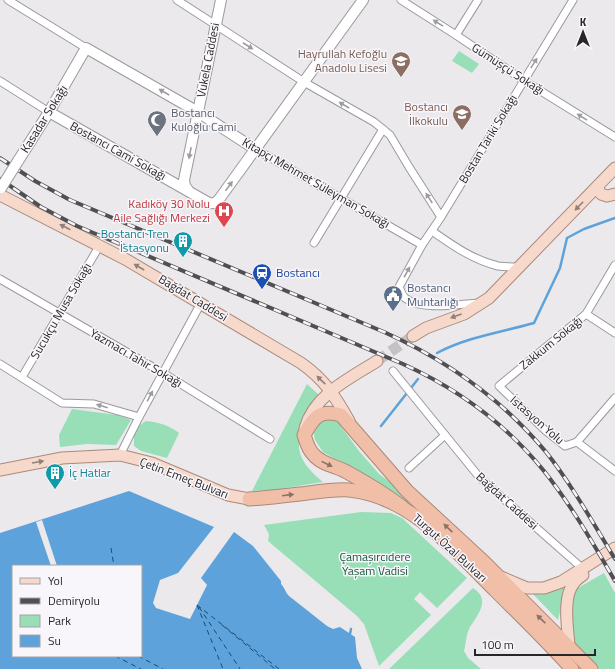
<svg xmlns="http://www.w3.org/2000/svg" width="615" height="669" viewBox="0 0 615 669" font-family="'Titillium Web',sans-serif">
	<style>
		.green { fill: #98deb7 }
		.water { fill: #5da2da; fill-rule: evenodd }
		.pier { fill: #ebe9ec }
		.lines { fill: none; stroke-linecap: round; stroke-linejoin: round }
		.stream { stroke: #5da2da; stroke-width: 2.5 }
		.ferry { stroke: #194c72; stroke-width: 1; stroke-dasharray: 5 4; stroke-linecap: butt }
		.primary-tunnel { stroke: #c4c2c5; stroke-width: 11; stroke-dasharray: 11 5.5; stroke-linecap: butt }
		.street-casing { stroke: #9b999d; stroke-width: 9 }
		.secondary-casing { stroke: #9b999d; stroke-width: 12 }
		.primary-casing { stroke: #aa897b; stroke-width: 13 }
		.highway-casing { stroke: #aa897b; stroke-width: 15 }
		.street { stroke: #fff; stroke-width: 7 }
		.secondary { stroke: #fff; stroke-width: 10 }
		.primary { stroke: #f7d9cb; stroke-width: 11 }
		.highway { stroke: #f1bfa8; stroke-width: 13 }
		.rail-casing { stroke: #504f51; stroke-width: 4 }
		.rail { stroke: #f8f6fa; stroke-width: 2.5; stroke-dasharray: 8; stroke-linecap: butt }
		.secondary-bridge-casing { stroke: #9b999d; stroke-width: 12; stroke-linecap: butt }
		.secondary-bridge { stroke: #fff; stroke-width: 10 }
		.oneway { fill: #9e9d9e }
		.oneway2 { fill: #8f807a }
		.oneway3 { fill: #8c7268 }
		.labels { text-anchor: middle; stroke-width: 3; stroke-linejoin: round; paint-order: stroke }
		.education-label { font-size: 12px; fill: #785e54; stroke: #f8f6fa; text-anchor: end }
		.street-label { font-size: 12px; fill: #272628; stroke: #f8f6fa }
		.worship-label { font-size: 12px; fill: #5b616d; stroke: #f8f6fa; text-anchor: start }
		.health-label { font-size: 12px; fill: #be3a42; stroke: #f8f6fa; text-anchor: end }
		.culture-label { font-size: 12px; fill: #0d838f; stroke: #f8f6fa; text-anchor: end }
		.transit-label { font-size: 12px; fill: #164399; stroke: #f8f6fa; text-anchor: start }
		.service-label { font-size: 12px; fill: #4e5e75; stroke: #f8f6fa; text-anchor: start }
		.park-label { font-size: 12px; fill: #145739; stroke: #f8f6fa }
	</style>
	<rect width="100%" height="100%" fill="#ebe9ec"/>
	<g class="green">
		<path d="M459 51 479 64 472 73 452 61Z"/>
		<path d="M307 384 319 395C301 432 283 450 323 482L273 490 252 491Z"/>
		<path d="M72 409 117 415 131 420 116 445 87 444 60 447 59 435Z"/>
		<path d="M334 417 359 451 379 474 390 482 415 506 323 452 315 440 314 435V430L318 420Z"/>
		<path d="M146 421C158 422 169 425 179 433L167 458 141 451 134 446V435L137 427Z"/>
		<path d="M361 512 391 513 402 518 467 578 437 608 420 592 414 599 431 615 379 666 364 624 357 616 268 541 269 534 264 525Z"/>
		<path d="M604 573 615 593V669H597L573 643 570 601 576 589Z"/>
		<path d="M566 586 558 620 530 591 556 588Z"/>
		<path d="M473 588C492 600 477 615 469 629 466 635 466 644 464 651L468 658 481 669H389Z"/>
	</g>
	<path class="water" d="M129 491 214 527 178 573 160 580 153 603 156 608 190 619 207 585 201 578 234 532 253 546 281 581V584C285 588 285 592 289 596L327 626 333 629 340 627 355 637 357 658 362 669H0V533ZM13 566H141V656H13Z"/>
	<path class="pier" d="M42 520 57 566H51L36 522Z"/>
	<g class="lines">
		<g class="stream">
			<path d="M437 353C467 337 502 332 534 323L560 268 567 238 584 229 615 218"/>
			<path d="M381 426 418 379"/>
			<path d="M350 634 351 629"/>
		</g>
		<g class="ferry">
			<path d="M111 548 114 566"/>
			<path d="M197 605 279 669"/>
			<path d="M197 605 223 669"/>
			<path d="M199 607 240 669"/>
			<path d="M222 625 275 669"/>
			<path d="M115 656 141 669"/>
			<path d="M138 656 163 669"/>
		</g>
		<path class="primary-tunnel" d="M377 361 413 336"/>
		<defs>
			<g id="street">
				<path d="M8 0 86 48"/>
				<path d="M177 0 304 82 374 122 390 135 409 167 441 217 422 245 399 287C401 291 402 295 405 298 421 311 460 304 479 303"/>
				<path d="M401 0 456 35 523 80 615 137"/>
				<path d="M456 35 478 0"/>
				<path d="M0 81 49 112"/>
				<path d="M255 149 422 245"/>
				<path d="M441 217 573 0"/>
				<path d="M432 231C452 245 473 260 498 266 505 267 512 267 519 267"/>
				<path d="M314 243 383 129"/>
				<path d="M0 279 163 373 270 439"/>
				<path d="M586 314 615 333"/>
				<path d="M0 364 62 403 94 404 139 417"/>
				<path d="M393 371 480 478 582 568"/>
				<path d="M22 377 100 245"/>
				<path d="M577 442 565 446 546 431 499 386 586 314 615 265"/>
				<path d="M577 442 615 398"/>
				<path d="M577 442 615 471"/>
				<path d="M120 455 139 417 201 303"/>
				<path d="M409 468 445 435"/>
			</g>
			<g id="secondary">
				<path d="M49 112 209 203C215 204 217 202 220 198L363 0"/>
				<path d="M18 161 49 112 86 48 198 112 255 149"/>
				<path d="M188 190 185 186 184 180 221 0"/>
			</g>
			<g id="primary">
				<path d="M598 186 599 191 601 194 607 196 615 194"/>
				<path d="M0 195 125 259 301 363C325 380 335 396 349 421"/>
				<path d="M413 336 426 328 464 314 489 298 615 168"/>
				<path d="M305 428C315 394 349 379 377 361"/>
				<path d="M0 470 62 458 120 455 152 463 228 495 249 499"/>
				<path d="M501 577 527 588H544L561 582 615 548"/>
				<path d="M569 646C568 629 562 597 574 583 576 580 580 577 583 575"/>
			</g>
			<g id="highway">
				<path d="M249 499C266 498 283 496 300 494 316 492 333 489 349 490 411 496 454 550 496 591 522 617 548 642 572 669"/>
				<path d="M402 507C384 493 365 482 345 471 335 466 321 464 313 454 308 449 306 441 304 435 314 417 319 409 341 415L407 491 485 563 591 669"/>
			</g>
		</defs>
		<use href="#street" class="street-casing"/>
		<use href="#secondary" class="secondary-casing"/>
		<use href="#primary" class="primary-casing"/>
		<use href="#highway" class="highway-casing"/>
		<use href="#street" class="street"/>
		<use href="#secondary" class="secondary"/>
		<use href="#primary" class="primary"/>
		<use href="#highway" class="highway"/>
		<defs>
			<g id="rail">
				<path d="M0 158 35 181 70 200 384 332C446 360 502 399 546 452 572 485 593 523 615 559"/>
				<path d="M0 179 41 207 77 226 403 364C458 389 506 424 544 471 571 505 593 543 615 581"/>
			</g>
		</defs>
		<use href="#rail" class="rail-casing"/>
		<use href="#rail" class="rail"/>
		<defs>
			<path id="secondary-bridge" d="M1 188 18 161"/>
		</defs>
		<use href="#secondary-bridge" class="secondary-bridge-casing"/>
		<use href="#secondary-bridge" class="secondary-bridge"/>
	</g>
	<defs><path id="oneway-solid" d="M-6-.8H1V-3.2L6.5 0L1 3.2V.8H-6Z"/></defs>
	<g class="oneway">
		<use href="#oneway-solid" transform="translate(438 23) rotate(-148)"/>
		<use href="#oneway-solid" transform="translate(248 46) rotate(33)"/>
		<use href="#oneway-solid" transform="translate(534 63) rotate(-58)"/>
		<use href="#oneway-solid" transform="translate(164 92) rotate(-150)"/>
		<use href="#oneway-solid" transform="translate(344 105) rotate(-150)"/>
		<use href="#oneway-solid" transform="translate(582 117) rotate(-148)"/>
		<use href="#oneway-solid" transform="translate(190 153) rotate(101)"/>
		<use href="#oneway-solid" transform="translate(229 186) rotate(-54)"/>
		<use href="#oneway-solid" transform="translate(429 198) rotate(-123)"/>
		<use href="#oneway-solid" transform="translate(407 272) rotate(-61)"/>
		<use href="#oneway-solid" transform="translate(150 396) rotate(-62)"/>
		<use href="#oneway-solid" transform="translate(102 406) rotate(-164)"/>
	</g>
	<g class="oneway2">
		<use href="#oneway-solid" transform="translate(579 206) rotate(134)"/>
		<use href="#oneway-solid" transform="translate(65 227) rotate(-153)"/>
		<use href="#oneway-solid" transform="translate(139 267) rotate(-150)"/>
		<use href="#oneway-solid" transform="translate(456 316) rotate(160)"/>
		<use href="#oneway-solid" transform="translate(321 380) rotate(-136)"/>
		<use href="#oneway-solid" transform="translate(38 462) rotate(-10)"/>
	</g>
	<g class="oneway3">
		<use href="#oneway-solid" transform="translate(327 464) rotate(26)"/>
		<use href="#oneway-solid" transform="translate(288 495) rotate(-7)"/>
		<use href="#oneway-solid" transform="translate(448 528) rotate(-137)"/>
		<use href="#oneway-solid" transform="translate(541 619) rotate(-136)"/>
	</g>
	<defs>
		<symbol id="school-pin" viewBox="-11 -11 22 30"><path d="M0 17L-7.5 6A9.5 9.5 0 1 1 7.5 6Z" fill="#8d6e63" stroke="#f8f6fa"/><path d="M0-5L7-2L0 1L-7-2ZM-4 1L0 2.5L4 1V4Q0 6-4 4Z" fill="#fff"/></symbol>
		<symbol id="mosque-pin" viewBox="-11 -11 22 30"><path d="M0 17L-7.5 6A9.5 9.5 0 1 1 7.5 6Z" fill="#6b7280" stroke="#f8f6fa"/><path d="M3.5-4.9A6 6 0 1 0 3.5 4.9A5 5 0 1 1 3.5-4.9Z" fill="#fff"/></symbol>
		<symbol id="hospital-pin" viewBox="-11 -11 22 30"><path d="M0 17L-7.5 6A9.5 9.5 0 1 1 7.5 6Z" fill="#e0444e" stroke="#f8f6fa"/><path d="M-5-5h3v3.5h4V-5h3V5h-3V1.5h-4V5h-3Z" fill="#fff"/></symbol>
		<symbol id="building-pin" viewBox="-11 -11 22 30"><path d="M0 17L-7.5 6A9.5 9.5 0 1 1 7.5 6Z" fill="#0f9aa8" stroke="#f8f6fa"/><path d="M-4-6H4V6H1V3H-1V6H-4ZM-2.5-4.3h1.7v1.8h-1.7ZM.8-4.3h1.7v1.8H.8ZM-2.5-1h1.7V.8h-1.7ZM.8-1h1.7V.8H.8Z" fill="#fff"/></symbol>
		<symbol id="station-pin" viewBox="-11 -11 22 30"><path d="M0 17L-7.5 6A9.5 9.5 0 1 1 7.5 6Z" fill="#1a4fb4" stroke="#f8f6fa"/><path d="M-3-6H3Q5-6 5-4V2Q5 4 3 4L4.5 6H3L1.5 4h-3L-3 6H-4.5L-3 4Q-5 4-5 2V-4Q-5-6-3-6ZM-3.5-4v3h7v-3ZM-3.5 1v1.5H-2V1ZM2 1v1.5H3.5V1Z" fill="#fff"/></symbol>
		<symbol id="civic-pin" viewBox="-11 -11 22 30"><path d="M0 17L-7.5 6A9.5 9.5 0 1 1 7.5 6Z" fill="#5c6f8a" stroke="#f8f6fa"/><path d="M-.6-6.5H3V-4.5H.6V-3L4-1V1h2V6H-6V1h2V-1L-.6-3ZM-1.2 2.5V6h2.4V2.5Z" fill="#fff"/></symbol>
	</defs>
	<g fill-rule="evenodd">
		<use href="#school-pin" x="390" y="50" width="22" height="30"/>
		<use href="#school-pin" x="451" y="103" width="22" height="30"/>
		<use href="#mosque-pin" x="146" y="109" width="22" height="30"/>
		<use href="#hospital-pin" x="213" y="200" width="22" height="30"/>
		<use href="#building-pin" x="172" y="230" width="22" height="30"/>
		<use href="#station-pin" x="251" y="262" width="22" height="30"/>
		<use href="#civic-pin" x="382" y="284" width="22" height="30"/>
		<use href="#building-pin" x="44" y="462" width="22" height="30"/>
	</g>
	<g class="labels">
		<g class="education-label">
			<text x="387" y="58">Hayrullah Kefoğlu<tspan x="387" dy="14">Anadolu Lisesi</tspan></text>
			<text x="448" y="111">Bostancı<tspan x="448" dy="14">İlkokulu</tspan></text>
		</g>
		<g class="street-label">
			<text transform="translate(208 60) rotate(-79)" y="4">Vukela Caddesi</text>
			<text transform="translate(508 69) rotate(33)" y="4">Gümüşçü Sokağı</text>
			<text transform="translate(44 119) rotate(-58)" y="4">Kasadar Sokağı</text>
			<text transform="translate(488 139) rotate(-59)" y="4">Bostan Tariki Sokağı</text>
			<text transform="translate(118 151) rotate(29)" y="4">Bostancı Cami Sokağı</text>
			<text transform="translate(316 183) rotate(30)" y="4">Kitapçı Mehmet Süleyman Sokağı</text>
			<text transform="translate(193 298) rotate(31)" y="4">Bağdat Caddesi</text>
			<text transform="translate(61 311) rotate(-60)" y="4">Sucukçu Musa Sokağı</text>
			<text transform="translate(551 343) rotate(-39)" y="4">Zakkum Sokağı</text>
			<text transform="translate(136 358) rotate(30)" y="4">Yazmacı Tahir Sokağı</text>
			<text transform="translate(537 420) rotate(41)" y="4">İstasyon Yolu</text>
			<text transform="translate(184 478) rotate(21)" y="4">Çetin Emeç Bulvarı</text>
			<text transform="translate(507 501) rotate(42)" y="4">Bağdat Caddesi</text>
			<text transform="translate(450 548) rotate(42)" y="4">Turgut Özal Bulvarı</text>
		</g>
		<g class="worship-label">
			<text x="171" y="117">Bostancı<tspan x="171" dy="14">Kuloğlu Cami</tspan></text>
		</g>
		<g class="health-label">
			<text x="210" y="208">Kadıköy 30 Nolu<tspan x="210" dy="14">Aile Sağlığı Merkezi</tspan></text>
		</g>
		<g class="culture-label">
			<text x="169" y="238">Bostancı Tren<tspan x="169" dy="14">İstasyonu</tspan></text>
			<text x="69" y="477" text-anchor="start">İç Hatlar</text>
		</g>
		<g class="transit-label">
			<text x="276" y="277">Bostancı</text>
		</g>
		<g class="service-label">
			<text x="407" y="292">Bostancı<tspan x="407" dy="14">Muhtarlığı</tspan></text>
		</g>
		<g class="park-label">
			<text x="375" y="561">Çamaşırcıdere<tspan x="375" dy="14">Yaşam Vadisi</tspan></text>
		</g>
	</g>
	<rect x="12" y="565" width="130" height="92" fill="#f8f6fa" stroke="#a4a3a6"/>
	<rect x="20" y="578" width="20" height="6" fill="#f7d9cb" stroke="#a4a3a6"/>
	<text x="48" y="585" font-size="12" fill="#272628">Yol</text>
	<rect x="20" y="598" width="20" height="6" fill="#504f51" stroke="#a4a3a6"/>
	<text x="48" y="605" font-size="12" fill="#272628">Demiryolu</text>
	<rect x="20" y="615" width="20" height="12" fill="#98deb7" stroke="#a4a3a6"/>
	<text x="48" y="625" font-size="12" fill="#272628">Park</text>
	<rect x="20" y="635" width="20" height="12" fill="#5da2da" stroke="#a4a3a6"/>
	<text x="48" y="645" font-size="12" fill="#272628">Su</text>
	<g transform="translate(583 32)" stroke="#f8f6fa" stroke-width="3" paint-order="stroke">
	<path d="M0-3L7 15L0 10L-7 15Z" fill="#272628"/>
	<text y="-6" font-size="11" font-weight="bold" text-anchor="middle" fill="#272628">K</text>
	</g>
	<path d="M475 649v6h120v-6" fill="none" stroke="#272628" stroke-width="2"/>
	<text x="481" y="649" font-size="12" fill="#272628" stroke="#f8f6fa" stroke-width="3" paint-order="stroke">100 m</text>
</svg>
